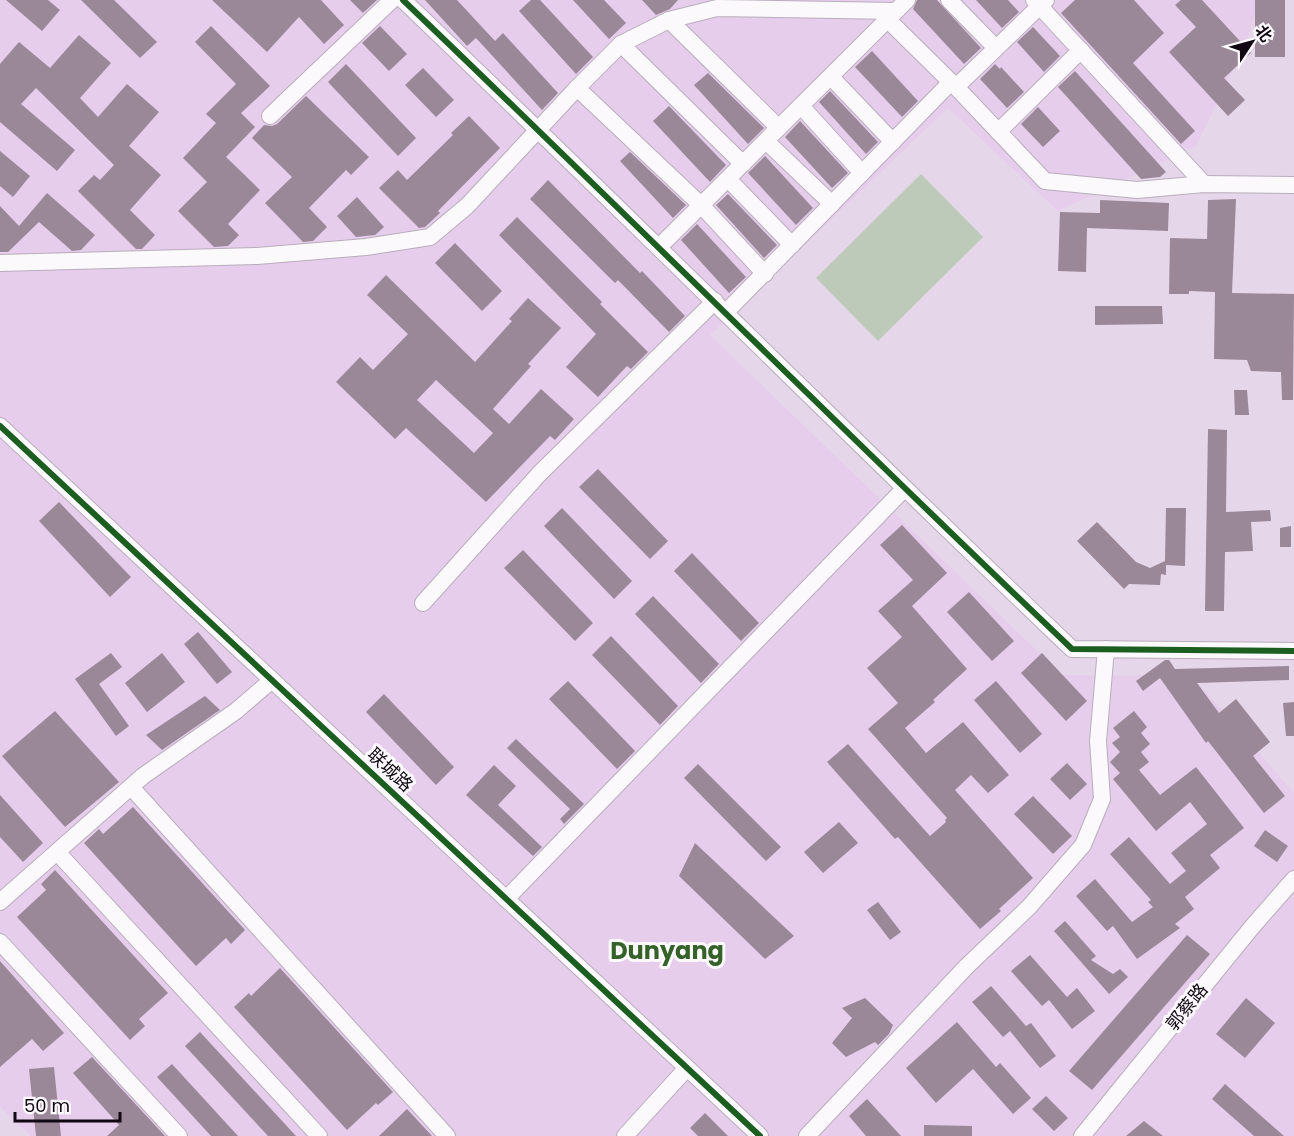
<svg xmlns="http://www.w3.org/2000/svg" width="1294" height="1136" viewBox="0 0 1294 1136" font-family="Poppins,'Noto Sans SC',sans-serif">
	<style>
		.built { fill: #e6cdec }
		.green { fill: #bdcaba }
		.building { fill: #9a8899; fill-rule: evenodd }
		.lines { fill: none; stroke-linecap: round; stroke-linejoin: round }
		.street-casing { stroke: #b9adbc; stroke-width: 18 }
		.street { stroke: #fbf9fc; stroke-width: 16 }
		.cycleway-casing { stroke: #fcf9fd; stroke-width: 10 }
		.cycleway { stroke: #1b5e20; stroke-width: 6 }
		.labels { text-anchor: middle; stroke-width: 6; stroke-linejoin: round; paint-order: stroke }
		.street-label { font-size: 18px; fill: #110813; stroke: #fcf9fd }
		.district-label { font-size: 24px; font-weight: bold; fill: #356229; stroke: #fcf9fd }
	</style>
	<rect width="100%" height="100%" fill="#e5d6e9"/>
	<path class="built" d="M0 0H1259L1246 43 1196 146 1058 211 948 108 710 335 1062 675 1192 676 1294 793V1136H31L0 1107Z"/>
	<path class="green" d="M921 174 983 237 878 341 816 278Z"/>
	<g class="building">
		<path d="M6 0H48L60 10 42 31Z"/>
		<path d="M81 0H114L157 42 140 58Z"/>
		<path d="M212 0H321L344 25 324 44 299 17 267 52Z"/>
		<path d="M350 0H377L363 13Z"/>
		<path d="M425 0H457L495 41 503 33 558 93 542 110 476 38 467 46Z"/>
		<path d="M531 0H540L593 57 576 74 519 11Z"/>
		<path d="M573 0H604L626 23 609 39Z"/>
		<path d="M642 0H678L670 9 656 15Z"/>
		<path d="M917 0H937L981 48 964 64 913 9Z"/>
		<path d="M976 0H1008L1019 12 1002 28Z"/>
		<path d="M1075 0H1134L1164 33 1133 63 1195 131 1181 144 1061 13Z"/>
		<path d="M1181 0H1202L1251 53 1224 78 1245 100 1228 116 1169 52 1196 27 1175 5Z"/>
		<rect x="1255" y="0" width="30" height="57"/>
		<path d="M211 26 270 86 241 113 255 127 226 157 260 190 228 224 239 235 228 246 214 247 178 211 207 182 183 158 216 123 206 114 236 84 195 42Z"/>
		<path d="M380 26 407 54 389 71 362 43Z"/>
		<path d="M1033 27 1060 56 1044 72 1017 42Z"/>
		<path d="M79 35 111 63 80 98 98 117 127 84 159 112 129 146 161 175 130 210 155 235 142 249H136L78 191 94 175 100 180 114 165 36 88 21 104 75 150 57 171 0 122V64L19 42 50 68Z"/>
		<path d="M872 51 918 101 902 117 855 67Z"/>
		<path d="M346 64 416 138 398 156 328 82Z"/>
		<path d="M995 64 1000 69 1001 67 1024 92 1007 108 980 79Z"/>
		<path d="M423 68 454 100 436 117 405 85Z"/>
		<path d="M1075 71 1166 172 1160 177 1141 179 1058 87Z"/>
		<path d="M708 73 764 128 748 144 694 85Z"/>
		<path d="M830 91 878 142 866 154 819 102Z"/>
		<path d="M306 96 369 157 351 175 346 170 309 208 327 227 313 241 303 242 265 203 292 177 252 138 264 125 272 126 277 124Z"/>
		<path d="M669 106 726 165 710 182 653 121Z"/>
		<path d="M1038 107 1060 131 1043 147 1021 124Z"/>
		<path d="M469 116 500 148 438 211 440 213 425 227 419 228 379 188 398 170 407 180 453 135 451 133Z"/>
		<path d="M800 121 848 173 832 188 785 137Z"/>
		<path d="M0 151 30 176 13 197 0 186Z"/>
		<path d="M630 152 686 205 673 218 620 161Z"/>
		<path d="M765 156 813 208 796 225 748 173Z"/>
		<path d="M548 180 640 273 642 271 685 316 669 332 618 280 615 283 530 199Z"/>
		<path d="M47 193 95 235 81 250 72 251 39 222 8 252H0V206L19 226Z"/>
		<path d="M728 194 777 245 764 258 716 205Z"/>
		<path d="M357 197 384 227 375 235 356 237 337 216Z"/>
		<path d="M1236 199 1232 293 1294 294 1293 400H1282L1281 372 1251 371 1247 360 1214 359 1215 292 1189 291V294H1169L1170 238 1207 239 1208 200Z"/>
		<path d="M1100 200 1169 203 1168 231 1087 228 1086 272 1058 271 1060 212 1100 213Z"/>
		<path d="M517 217 602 302 600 304 648 352 631 369 627 366 598 397 566 367 596 334 499 235Z"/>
		<path d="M697 224 746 277 729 293 681 240Z"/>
		<path d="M455 243 502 291 482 311 435 263Z"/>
		<path d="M386 275 475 362 512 321 509 319 528 298 561 328 528 364 531 366 493 409 509 424 541 389 574 419 555 440 550 436 486 502 406 428 395 439 336 382 360 357 373 370 408 334 367 295ZM436 380 493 433 474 453 417 400Z"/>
		<path d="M1095 306H1162L1163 324 1095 325Z"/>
		<path d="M1234 390H1247L1249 415H1235Z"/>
		<path d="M1208 429 1227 430 1226 512 1270 510 1271 521 1251 522 1253 551 1225 552 1224 611H1205Z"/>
		<path d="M598 469 668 541 650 559 579 487Z"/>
		<path d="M59 502 131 577 110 597 39 521Z"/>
		<path d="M562 508 632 581 614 599 544 526Z"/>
		<path d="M1166 508H1186L1185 566 1166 565V575L1161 574 1160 585 1129 584 1124 589 1077 541 1097 522 1136 562 1150 568 1165 561Z"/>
		<path d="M902 525 947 573 912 606 967 669 933 700 935 702 905 728 926 753 963 722 1009 775 988 793 971 775 955 790 1033 878 999 909 1001 911 980 929 898 837 895 839 827 762 848 744 930 836 946 822 945 820 947 818 868 729 898 703 867 668 902 637 878 611 913 580 880 545Z"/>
		<path d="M1291 526V547H1280V528Z"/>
		<path d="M523 550 593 623 575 641 504 568Z"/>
		<path d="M692 553 759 623 741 641 674 571Z"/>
		<path d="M969 592 1014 641 992 661 947 612Z"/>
		<path d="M653 596 719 664 701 683 635 614Z"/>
		<path d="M198 632 232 672 217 684 184 644Z"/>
		<path d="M611 636 678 706 660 725 592 655Z"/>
		<path d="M111 653 122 667 99 684 129 726 116 736 75 679Z"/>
		<path d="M162 653 185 682 147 712 125 683Z"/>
		<path d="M1042 653 1087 701 1066 721 1021 673Z"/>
		<path d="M1165 660H1169L1175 669 1289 666V680L1197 683 1219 713 1236 699 1270 742 1253 756 1285 796 1264 813 1208 741 1206 743 1160 678 1143 691 1136 681Z"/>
		<path d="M568 681 635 751 617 769 549 699Z"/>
		<path d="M996 681 1042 734 1020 753 974 700Z"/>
		<path d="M384 694 454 767 436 785 366 712Z"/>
		<path d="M205 696 220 710 162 750 146 735Z"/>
		<path d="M1294 702V736H1286L1283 703Z"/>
		<path d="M55 711 119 782 65 827 2 756Z"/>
		<path d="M1134 711 1147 727 1141 733 1150 744 1141 752 1149 762 1139 770 1160 795 1196 767 1244 828 1210 855 1220 868 1185 897 1194 909 1175 924 1180 928 1137 959 1113 926 1107 931 1076 896 1095 879 1132 922 1153 907 1148 902 1151 900 1110 854 1129 837 1170 884 1186 871 1171 853 1207 824 1190 802 1156 831 1113 779 1120 773 1110 762 1120 752 1112 743 1120 737 1113 728Z"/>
		<path d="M516 739 584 804 564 824 560 819 570 809 507 748Z"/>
		<path d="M1067 763 1087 784 1070 800 1050 779Z"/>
		<path d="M698 764 781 847 766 861 684 778Z"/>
		<path d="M494 765 516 786 498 805 542 847 533 856 466 795Z"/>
		<path d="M0 795 43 843 23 862 0 837Z"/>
		<path d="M1033 796 1072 836 1053 854 1014 814Z"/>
		<path d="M133 807 245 930 231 944 226 938 196 966 84 843 99 829 103 834Z"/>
		<path d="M839 822 858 843 823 873 804 852Z"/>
		<path d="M1265 830 1288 846 1277 862 1254 846Z"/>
		<path d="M695 843 794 936 765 959 679 876Z"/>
		<path d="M55 870 168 993 139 1019 145 1026 130 1040 17 917 46 890 41 884Z"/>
		<path d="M878 902 901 932 890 940 867 910Z"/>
		<path d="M1065 921 1096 956 1091 960 1113 974 1120 969 1128 977 1109 994 1054 931Z"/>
		<path d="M1187 935 1210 954 1092 1090 1069 1071Z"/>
		<path d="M1030 955 1067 997 1077 988 1095 1011 1072 1029 1049 1000 1042 1006 1011 971Z"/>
		<path d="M0 961 64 1033 43 1051 32 1039 0 1067Z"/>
		<path d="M280 968 393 1092 378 1105 376 1103 347 1130 234 1007 249 993 251 996Z"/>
		<path d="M991 986 1026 1026 1031 1023 1056 1056 1040 1068 1010 1031 1003 1037 972 1002Z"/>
		<path d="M865 998 893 1025 889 1034 878 1045 875 1042 846 1057 832 1043 852 1018 842 1008Z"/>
		<path d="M1246 998 1275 1023 1245 1058 1216 1034Z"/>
		<path d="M957 1022 996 1067 1000 1063 1031 1098 1013 1114 973 1069 936 1103 906 1068Z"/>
		<path d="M200 1032 296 1136H268L185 1046Z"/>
		<path d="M92 1057 165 1136H107L119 1125 73 1073Z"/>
		<path d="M172 1064 238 1136H211L157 1077Z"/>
		<path d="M54 1067 61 1136H36L29 1069Z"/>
		<path d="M1225 1084 1284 1136H1254L1212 1099Z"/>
		<path d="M1046 1096 1068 1118 1054 1131 1032 1109Z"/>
		<path d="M867 1099 901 1136H866L849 1116Z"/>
		<path d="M407 1109 432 1136H379Z"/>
		<path d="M705 1113 728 1136H698L690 1128Z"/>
		<path d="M1144 1121 1163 1136H1126Z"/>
		<path d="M924 1125 972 1126V1136H924Z"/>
	</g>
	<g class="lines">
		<defs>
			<g id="street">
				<path d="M403 0C628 215 847 435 1072 649L1294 651"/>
				<path d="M949 0 996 48"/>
				<path d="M1034 0 1204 184"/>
				<path d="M669 20 779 128"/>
				<path d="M888 20 956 87 1045 181 1137 190 1204 184 1294 185"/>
				<path d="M621 44 743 164"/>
				<path d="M831 77 893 142"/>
				<path d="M956 87 1046 0"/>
				<path d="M577 88 701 205 765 274"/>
				<path d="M801 106 862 173"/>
				<path d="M270 116 392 0"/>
				<path d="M998 132 1081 50"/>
				<path d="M766 141 832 204"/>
				<path d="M728 179 792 245"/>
				<path d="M659 247 907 0"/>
				<path d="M0 263 257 256 366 247 430 237 467 206 577 88 621 44 669 20 717 8 896 11"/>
				<path d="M726 312 951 82"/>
				<path d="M0 426 760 1136"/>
				<path d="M423 603 540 473 715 301"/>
				<path d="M131 787 447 1136"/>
				<path d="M57 852 319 1136"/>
				<path d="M506 899 904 489"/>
				<path d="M0 902 143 776 236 711 272 680"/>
				<path d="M0 942 179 1136"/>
				<path d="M625 1136 687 1068"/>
				<path d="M807 1136 967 966 1029 907 1083 845 1102 799 1098 741 1106 649"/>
				<path d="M1082 1136 1252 927 1294 879"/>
			</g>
		</defs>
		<use href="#street" class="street-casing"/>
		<use href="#street" class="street"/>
		<defs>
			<g id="cycleway">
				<path d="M403 0C628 215 847 435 1072 649L1294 651"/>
				<path d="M0 426 760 1136"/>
			</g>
		</defs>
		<use href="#cycleway" class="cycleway-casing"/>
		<use href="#cycleway" class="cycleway"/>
	</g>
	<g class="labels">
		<g class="street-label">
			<text transform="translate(390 770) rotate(43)" y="6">联城路</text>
			<text transform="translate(1187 1007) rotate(-51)" y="6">郭蔡路</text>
		</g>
		<g class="district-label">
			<text x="667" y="959">Dunyang</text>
		</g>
	</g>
	<g transform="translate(1252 42) rotate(54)" stroke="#fcf9fd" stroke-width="4.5" paint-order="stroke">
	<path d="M0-4.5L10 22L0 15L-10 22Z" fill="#110813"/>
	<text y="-9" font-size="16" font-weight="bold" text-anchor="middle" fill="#110813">北</text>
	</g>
	<path d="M15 1112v9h105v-9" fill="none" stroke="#110813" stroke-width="3"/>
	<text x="24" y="1112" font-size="18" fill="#110813" stroke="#fcf9fd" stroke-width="4.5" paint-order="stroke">50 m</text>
</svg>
